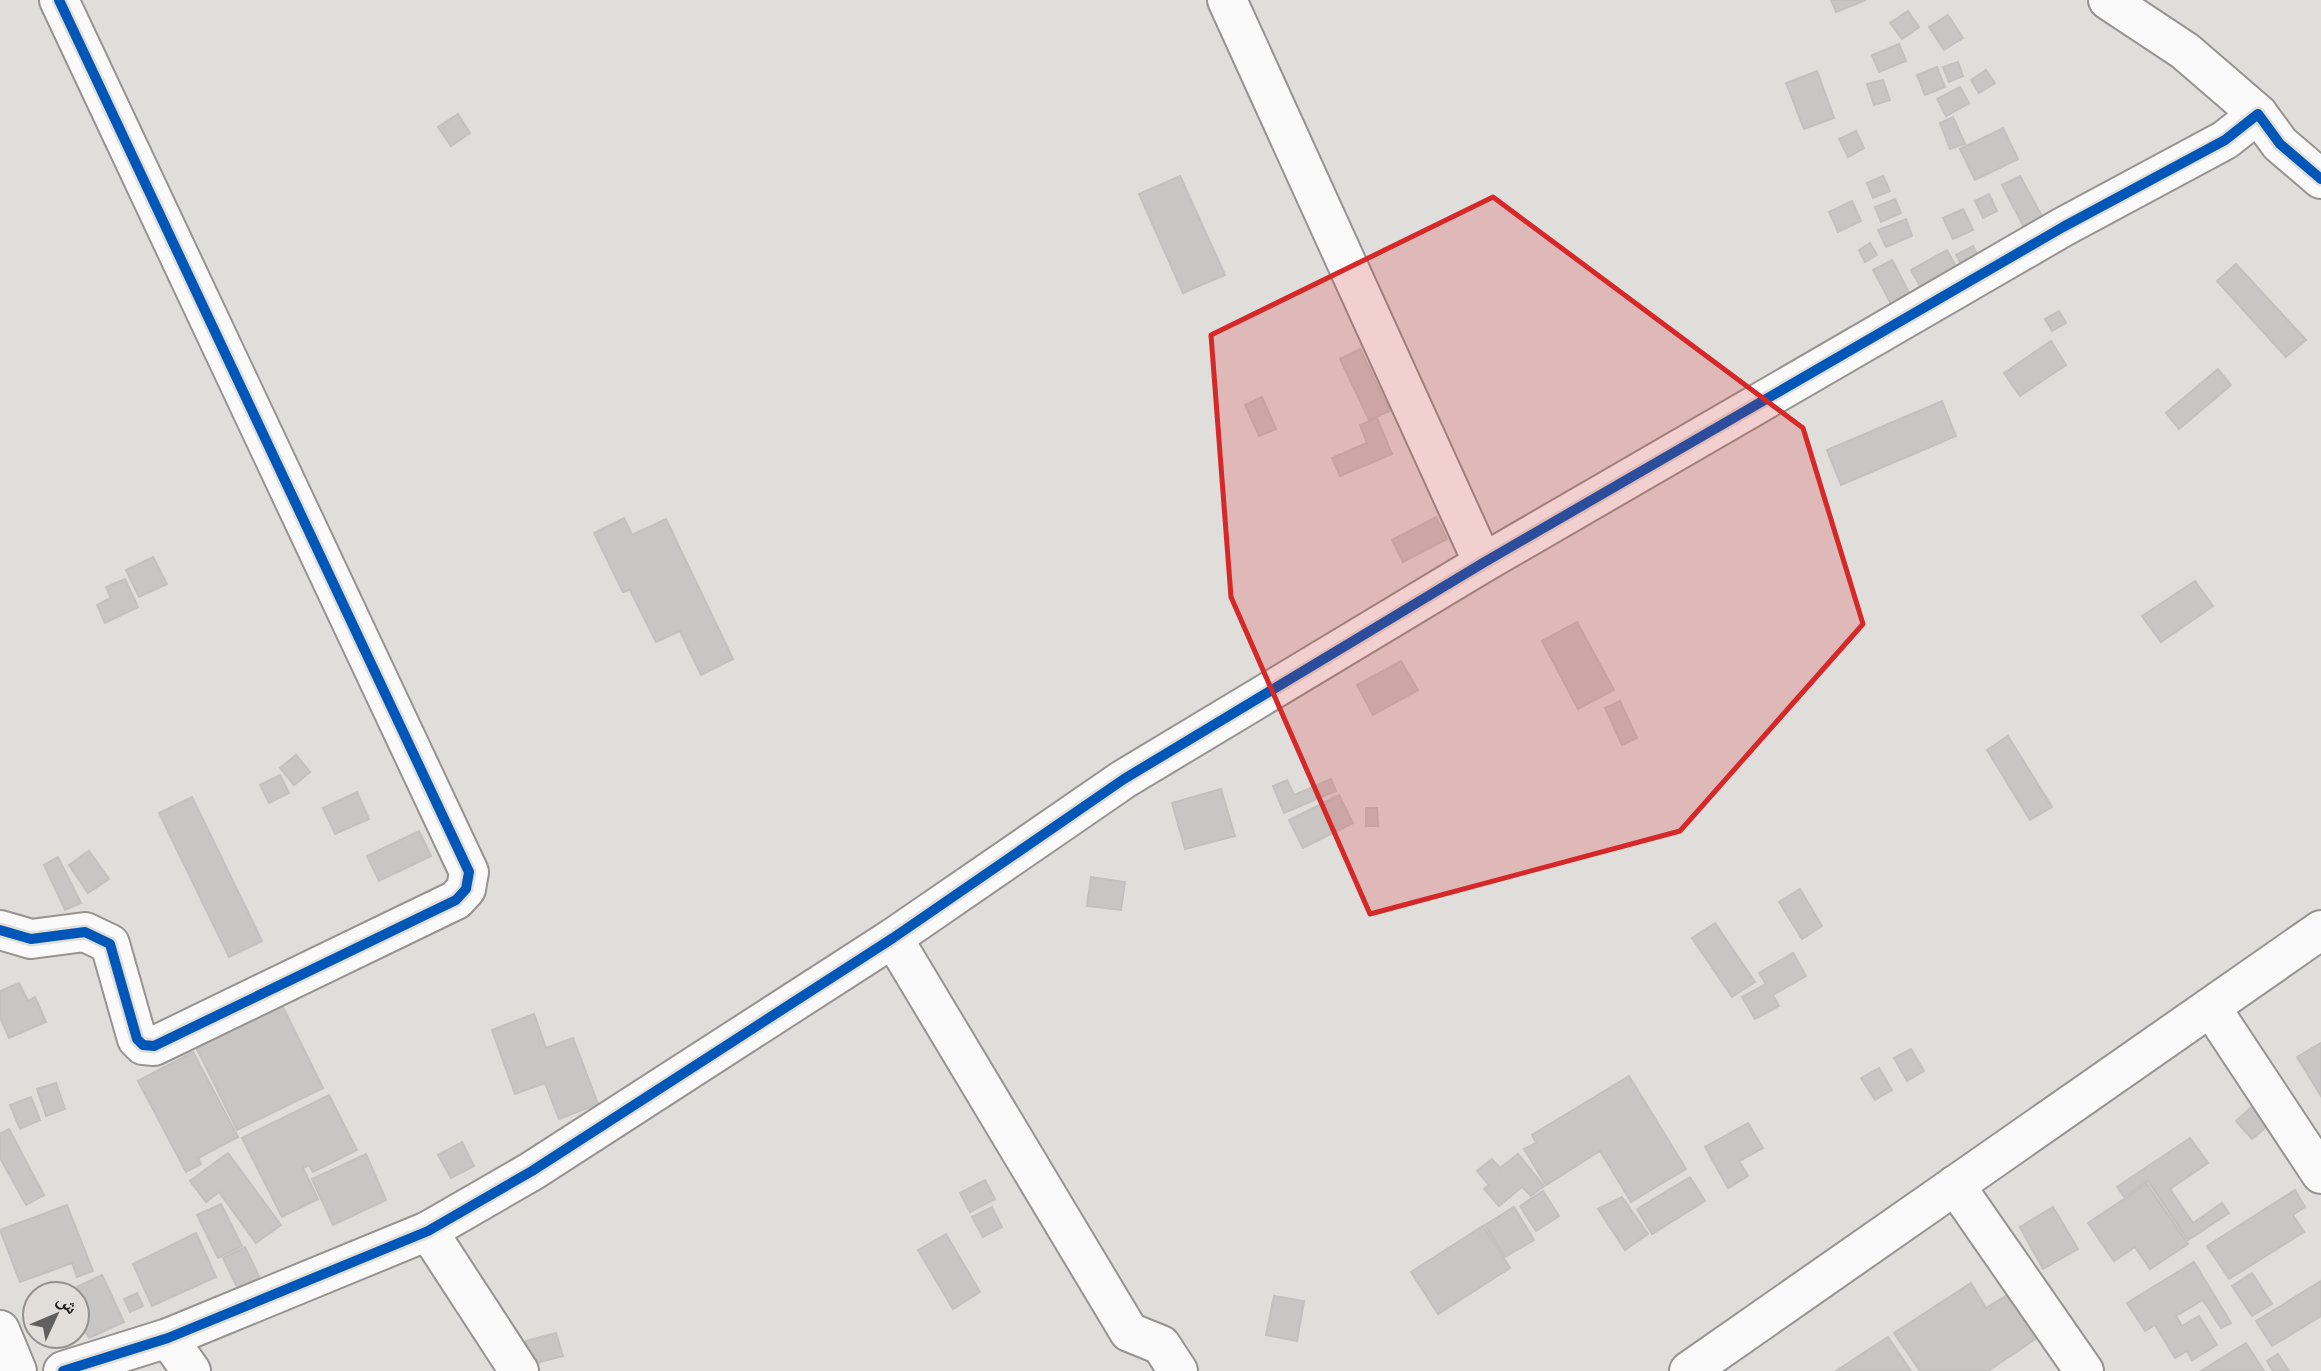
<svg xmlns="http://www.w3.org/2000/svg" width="2321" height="1371" viewBox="0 0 2321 1371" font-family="Roboto,'Noto Naskh Arabic',sans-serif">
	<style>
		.building { fill: #c8c6c4; stroke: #c2c1bf; stroke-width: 2 }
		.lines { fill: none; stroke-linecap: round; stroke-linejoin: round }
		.minor-casing { stroke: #959492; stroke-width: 42 }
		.minor { stroke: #fafafa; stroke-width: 38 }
		.cycleway-casing { stroke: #e1deda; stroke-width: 15 }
		.cycleway { stroke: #0057b8; stroke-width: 10 }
		.marked { fill: #d62828; fill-opacity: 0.2; stroke: #d62828; stroke-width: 5; stroke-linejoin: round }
	</style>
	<rect width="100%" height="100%" fill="#e0dedb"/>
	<g class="building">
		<path d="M1831 0H1866L1836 12Z"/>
		<path d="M1908 11 1919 27 1902 39 1890 23Z"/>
		<path d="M1948 15 1963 38 1944 50 1929 27Z"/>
		<path d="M1899 44 1906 61 1879 72 1872 55Z"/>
		<path d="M1958 62 1963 76 1949 82 1943 67Z"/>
		<path d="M1937 67 1945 87 1925 95 1917 75Z"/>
		<path d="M1986 70 1995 83 1979 93 1971 80Z"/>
		<path d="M1817 71 1834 118 1804 129 1786 83Z"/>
		<path d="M1883 80 1890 100 1874 105 1867 84Z"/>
		<path d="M1960 87 1969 103 1946 116 1937 99Z"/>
		<path d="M458 114 470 133 451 146 438 127Z"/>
		<path d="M1953 117 1965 144 1950 149 1940 123Z"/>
		<path d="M2003 128 2018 159 1975 180 1960 149Z"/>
		<path d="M1856 131 1864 148 1848 157 1839 139Z"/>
		<path d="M1180 176 1225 275 1183 293 1139 194Z"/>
		<path d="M1883 176 1890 191 1873 198 1867 183Z"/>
		<path d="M2020 176 2048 227 2029 237 2002 185Z"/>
		<path d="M1989 194 1997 211 1983 218 1975 201Z"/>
		<path d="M1895 199 1901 213 1881 222 1875 207Z"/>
		<path d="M1852 201 1861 221 1838 232 1829 212Z"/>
		<path d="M1963 209 1973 230 1953 239 1943 218Z"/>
		<path d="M1906 219 1912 236 1886 247 1878 230Z"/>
		<path d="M1870 243 1877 255 1865 262 1859 250Z"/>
		<path d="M1973 246 1984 266 1967 274 1956 255Z"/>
		<path d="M1947 250 1963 279 1927 299 1911 270Z"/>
		<path d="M1892 260 1911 296 1892 306 1873 270Z"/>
		<path d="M2236 264 2306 340 2286 357 2217 281Z"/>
		<path d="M2059 311 2066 323 2052 331 2045 319Z"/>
		<path d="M2051 341 2066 365 2020 396 2004 373Z"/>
		<path d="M1360 349 1390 411 1369 420 1340 359Z"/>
		<path d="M2218 369 2231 385 2179 429 2166 413Z"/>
		<path d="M1262 397 1276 429 1259 436 1245 405Z"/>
		<path d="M1942 401 1956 436 1841 485 1827 450Z"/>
		<path d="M1377 418 1392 454 1340 476 1332 458 1367 443 1360 425Z"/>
		<path d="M1436 517 1447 539 1403 562 1392 540Z"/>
		<path d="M624 518 632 535 666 519 733 659 701 675 680 631 656 642 630 590 623 592 594 533Z"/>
		<path d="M153 557 167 584 139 597 126 570Z"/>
		<path d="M125 579 138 607 105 623 97 605 111 598 106 587Z"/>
		<path d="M2195 581 2213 606 2161 642 2142 616Z"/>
		<path d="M1577 622 1614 690 1578 709 1542 641Z"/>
		<path d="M1401 661 1418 690 1373 715 1357 685Z"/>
		<path d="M1620 701 1637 738 1622 745 1605 708Z"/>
		<path d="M2008 736 2052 807 2030 820 1987 750Z"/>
		<path d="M296 755 310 772 294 785 280 768Z"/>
		<path d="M280 775 289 793 269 803 260 785Z"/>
		<path d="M1331 779 1336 791 1284 813 1273 786 1287 780 1294 795Z"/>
		<path d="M1221 789 1235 836 1185 849 1172 803Z"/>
		<path d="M357 792 369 819 335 834 323 808Z"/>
		<path d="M1339 795 1353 823 1303 848 1289 820Z"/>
		<path d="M192 797 262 941 229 957 159 813Z"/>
		<path d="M1366 808H1377L1378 826H1366Z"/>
		<path d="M419 831 431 856 379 881 367 856Z"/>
		<path d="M89 851 109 879 88 893 69 865Z"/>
		<path d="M58 857 81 903 65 910 44 865Z"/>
		<path d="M1091 877 1125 882 1121 910 1087 906Z"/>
		<path d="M1800 889 1822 926 1802 939 1779 902Z"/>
		<path d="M1715 923 1755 982 1732 997 1692 938Z"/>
		<path d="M1793 953 1806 976 1773 995 1779 1006 1755 1019 1742 997 1766 984 1759 973Z"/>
		<path d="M19 983 28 1001 35 997 46 1022 9 1038 0 1017V991Z"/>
		<path d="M281 1003 323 1088 237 1130 195 1045Z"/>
		<path d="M534 1014 546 1048 573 1038 598 1104 559 1119 545 1083 515 1094 492 1030Z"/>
		<path d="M2321 1043V1096L2297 1057Z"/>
		<path d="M1911 1049 1924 1071 1907 1081 1894 1058Z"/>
		<path d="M193 1052 238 1137 198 1158 201 1164 186 1172 138 1081Z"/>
		<path d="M1879 1068 1892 1090 1875 1100 1861 1078Z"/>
		<path d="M1629 1076 1686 1169 1631 1202 1600 1151 1546 1185 1524 1149 1536 1143 1532 1135Z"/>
		<path d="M56 1083 65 1109 46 1116 37 1089Z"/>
		<path d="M329 1095 357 1150 313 1172 309 1165 303 1168 318 1199 282 1217 242 1138Z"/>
		<path d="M31 1097 40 1120 20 1129 10 1105Z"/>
		<path d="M2255 1104 2271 1123 2252 1139 2236 1121Z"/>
		<path d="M1748 1123 1763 1148 1739 1161 1748 1176 1728 1188 1705 1147Z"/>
		<path d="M9 1129 44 1195 26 1205 0 1158V1134Z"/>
		<path d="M2190 1138 2208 1163 2170 1189 2193 1223 2222 1203 2229 1213 2188 1240 2148 1181 2124 1197 2117 1187Z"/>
		<path d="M462 1142 474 1166 451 1178 438 1155Z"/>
		<path d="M228 1153 281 1225 256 1243 219 1192 206 1202 190 1181Z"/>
		<path d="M366 1154 386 1200 333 1225 312 1179Z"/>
		<path d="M1518 1154 1544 1186 1531 1196 1522 1187 1499 1206 1484 1189 1489 1185 1477 1171 1492 1159 1500 1168Z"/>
		<path d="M1690 1177 1705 1201 1652 1234 1637 1209Z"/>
		<path d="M985 1180 995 1199 970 1212 960 1193Z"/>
		<path d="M2147 1184 2188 1244 2150 1269 2135 1247 2114 1261 2088 1223Z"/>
		<path d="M2295 1190 2305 1207 2293 1215 2304 1232 2229 1279 2207 1246Z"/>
		<path d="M1543 1191 1559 1216 1536 1231 1520 1206Z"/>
		<path d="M1622 1197 1648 1234 1625 1250 1598 1209Z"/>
		<path d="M221 1204 242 1246 218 1258 197 1215Z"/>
		<path d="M67 1205 93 1271 77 1277 72 1263 20 1282 0 1230Z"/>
		<path d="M992 1207 1002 1227 983 1237 972 1217Z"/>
		<path d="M1514 1207 1534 1240 1505 1257 1485 1225Z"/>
		<path d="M2053 1207 2078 1249 2043 1269 2020 1227Z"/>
		<path d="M1483 1226 1510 1268 1438 1314 1411 1272Z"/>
		<path d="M196 1233 216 1277 152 1306 133 1264Z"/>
		<path d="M946 1234 980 1292 953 1309 918 1250Z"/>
		<path d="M245 1247 265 1289 243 1299 223 1258Z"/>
		<path d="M2194 1262 2231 1323 2221 1328 2203 1300 2176 1316 2182 1326 2199 1316 2217 1345 2192 1360 2187 1351 2175 1358 2155 1325 2145 1331 2127 1303Z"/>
		<path d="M2252 1273 2272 1304 2252 1316 2232 1286Z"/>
		<path d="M102 1275 124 1322 89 1338 82 1325 77 1327V1305L84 1301 77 1287Z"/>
		<path d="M2321 1281V1316L2272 1346 2256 1321Z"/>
		<path d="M1971 1283 1986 1308 2012 1292 2040 1336 1988 1371H1920L1894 1333Z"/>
		<path d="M137 1293 143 1306 130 1312 124 1299Z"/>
		<path d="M1274 1296 1304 1301 1297 1341 1266 1335Z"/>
		<path d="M556 1333 563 1356 532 1364 526 1341Z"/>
		<path d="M1888 1337 1911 1371H1836Z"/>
		<path d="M2246 1343 2264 1371H2201Z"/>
		<path d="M2278 1354 2289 1371H2273L2267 1361Z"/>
	</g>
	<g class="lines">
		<defs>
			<g id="minor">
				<path d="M1227 0 1483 563"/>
				<path d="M2108 0 2185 51 2258 114"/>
				<path d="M0 930 31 939 85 932 110 944 137 1039 143 1045 154 1046 456 900 466 889 469 872 59 0"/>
				<path d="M893 938 1129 1332 1161 1345 1178 1371"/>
				<path d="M2212 1009 2321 1174"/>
				<path d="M1955 1185 2084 1371"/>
				<path d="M428 1231 519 1371"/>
				<path d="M0 1330 17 1371"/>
				<path d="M168 1338 191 1371"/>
				<path d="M63 1371 168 1338 428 1231 532 1171 893 938 1124 779 1483 563 2063 227 2225 140 2258 114 2280 144 2321 179"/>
				<path d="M1689 1371 2321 930"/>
			</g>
		</defs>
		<use href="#minor" class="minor-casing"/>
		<use href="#minor" class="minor"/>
		<defs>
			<g id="cycleway">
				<path d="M0 930 31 939 85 932 110 944 137 1039 143 1045 154 1046 456 900 466 889 469 872 59 0"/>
				<path d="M63 1371 168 1338 428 1231 532 1171 893 938 1124 779 1483 563 2063 227 2225 140 2258 114 2280 144 2321 179"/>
			</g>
		</defs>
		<use href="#cycleway" class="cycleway-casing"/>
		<use href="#cycleway" class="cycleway"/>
	</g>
	<path class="marked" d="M1493 197 1803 428 1863 624 1680 831 1370 914 1231 597 1211 335Z"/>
	<g transform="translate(56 1315) rotate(46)"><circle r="33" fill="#e1deda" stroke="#93908d" stroke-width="2"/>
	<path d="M0-5L12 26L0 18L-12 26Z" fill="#61605e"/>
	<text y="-10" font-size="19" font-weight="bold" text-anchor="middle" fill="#1d1c1a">ش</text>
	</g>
</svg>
